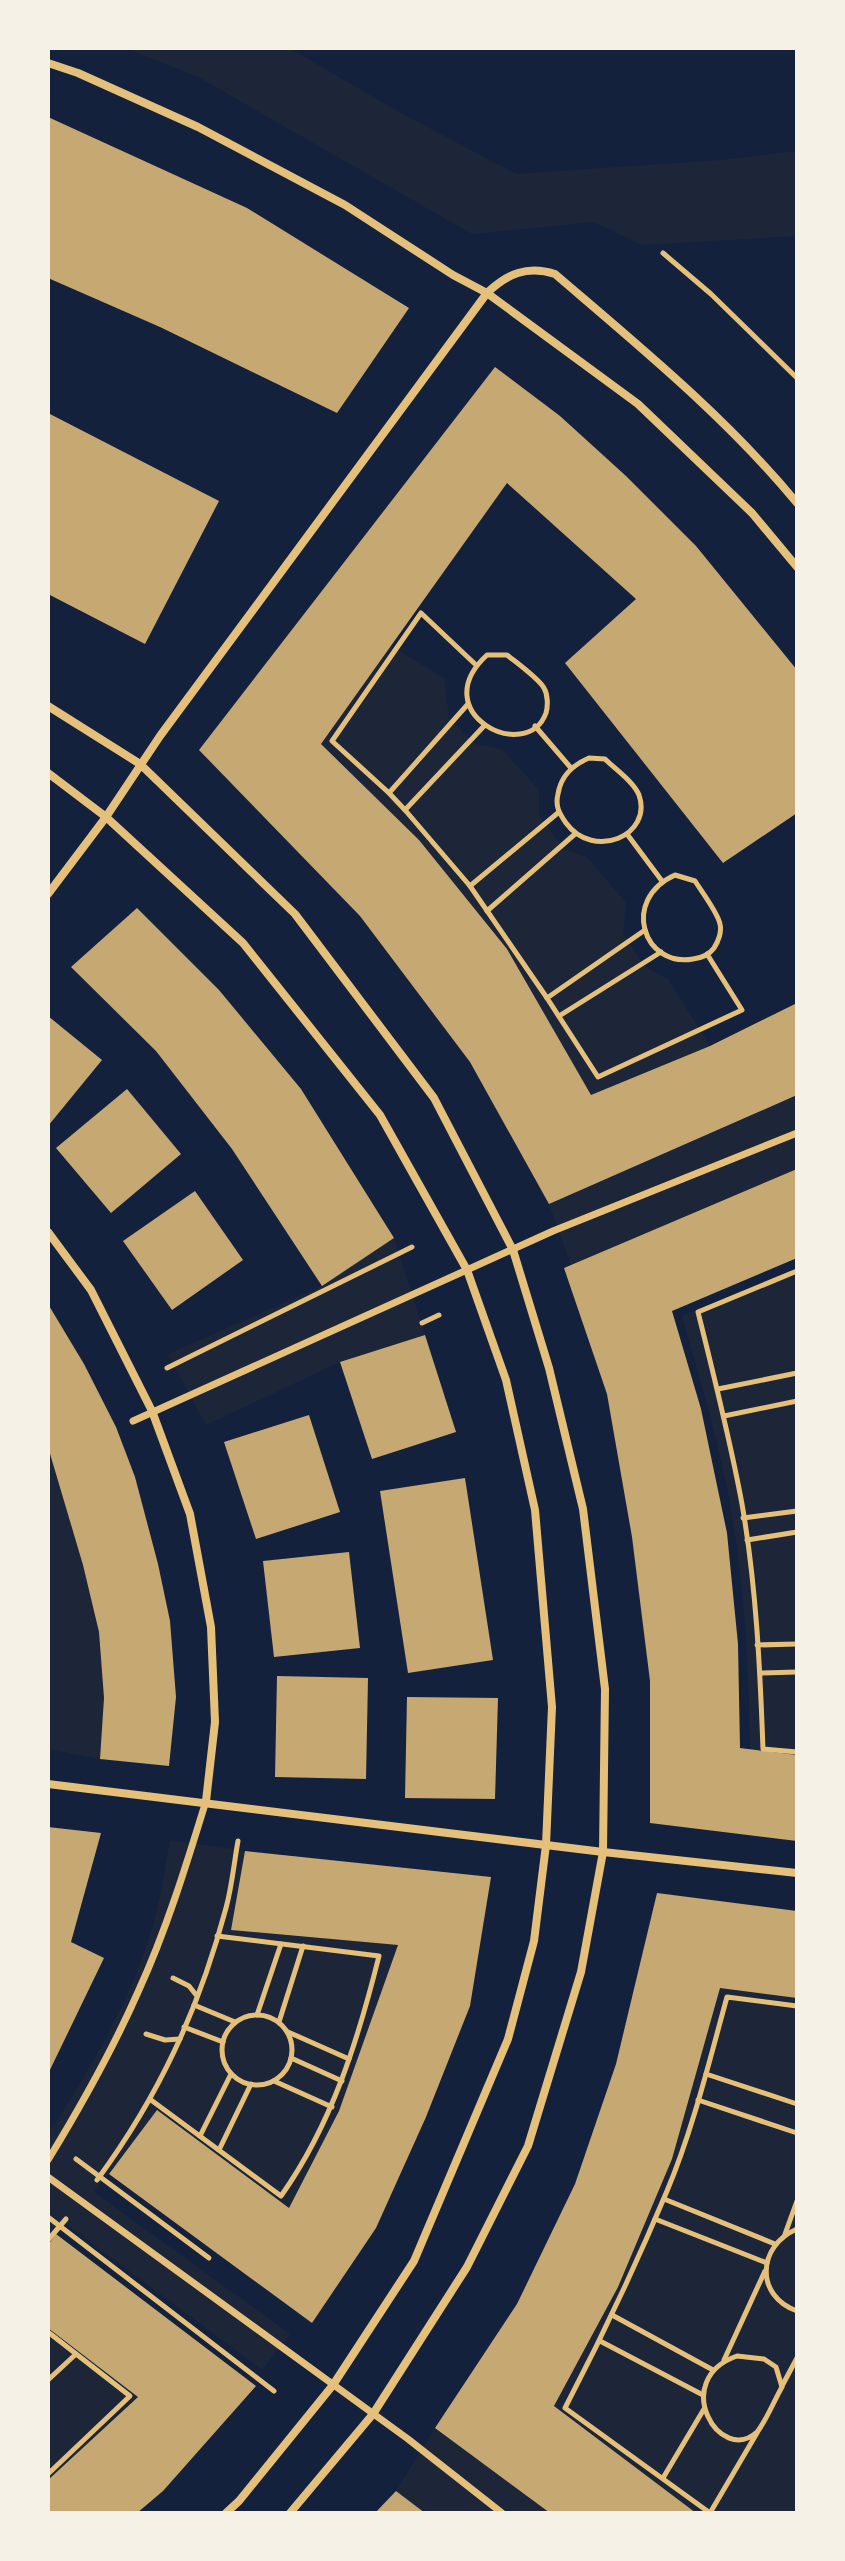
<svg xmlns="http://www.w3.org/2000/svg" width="845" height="2561" viewBox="0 0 845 2561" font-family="'DejaVu Sans',sans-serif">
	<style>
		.green { fill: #1d2539 }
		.building { fill: #c6a872 }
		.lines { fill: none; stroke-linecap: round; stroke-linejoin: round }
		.path { stroke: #e5c07b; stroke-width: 5 }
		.pedestrian { stroke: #e5c07b; stroke-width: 7 }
		.minor { stroke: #e5c07b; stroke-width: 8 }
	</style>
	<rect width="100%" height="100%" fill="#14213d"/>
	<g class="green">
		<path d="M126 48H289L401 113 516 174 721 160 797 151V236L642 245 594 222 472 234 200 78Z"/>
		<path d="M391 646 444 678 449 718 475 744 502 749 539 790V815L564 849 587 857 626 903 623 934 644 966 668 979 710 1046 591 1095 419 840 321 744Z"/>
		<path d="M797 1095V1179L574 1273 549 1204Z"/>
		<path d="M394 1238 425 1335 340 1362 206 1425 168 1354 322 1286Z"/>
		<path d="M797 1268V1759L750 1753C749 1682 746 1612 736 1541 726 1465 703 1390 682 1316Z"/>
		<path d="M48 1447 83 1565 99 1632 104 1698 100 1759 48 1749Z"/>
		<path d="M170 1840 245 1851 231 1930 398 1945 339 2111 289 2208 157 2110 94 2192 290 2334 262 2370 66 2224 48 2247V2126L52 2128C93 2066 132 1997 153 1925 161 1897 165 1868 170 1840Z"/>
		<path d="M720 1988 797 1998V2513H696L554 2406 618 2287 672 2159Z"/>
		<path d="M48 2328 138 2397 48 2480Z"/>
		<path d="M435 2428 550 2513H425L396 2491Z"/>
	</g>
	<g class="building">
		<path d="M48 117 247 208 409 308 337 413 160 327 48 278Z"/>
		<path d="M495 367 560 416 626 476 696 546 797 670V813L723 863 565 663 636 599 507 483 321 744 419 840 507 949 591 1095 710 1046 797 1003V1095L549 1204 470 1062 360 916 199 750Z"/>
		<path d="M48 413 219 501 145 644 48 594Z"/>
		<path d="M137 908 219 990 301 1089 394 1238 322 1286 232 1149 156 1051 71 967Z"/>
		<path d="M48 1016 102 1060 48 1126Z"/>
		<path d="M127 1089 181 1154 111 1213 56 1148Z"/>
		<path d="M797 1169V1258L672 1311 701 1409 727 1533 738 1644 740 1748 797 1755V1841L650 1823V1681L632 1537 607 1394 564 1268Z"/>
		<path d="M195 1191 243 1260 172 1310 123 1241Z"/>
		<path d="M48 1304 84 1364 116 1427 135 1477 158 1564 170 1621 176 1697 169 1766 100 1759 104 1698 99 1632 83 1565 48 1447Z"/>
		<path d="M425 1335 456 1432 372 1459 340 1362Z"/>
		<path d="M309 1415 340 1512 256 1539 224 1442Z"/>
		<path d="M465 1478 493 1660 408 1673 380 1491Z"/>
		<path d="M349 1552 360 1648 274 1657 263 1561Z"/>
		<path d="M277 1676 368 1678 366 1779 275 1777Z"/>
		<path d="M407 1697 498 1698 495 1799 405 1798Z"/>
		<path d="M48 1827 101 1833 71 1942 104 1958 48 2074Z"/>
		<path d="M245 1851 491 1877 470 2006 426 2117 376 2228 312 2323 109 2174 157 2110 289 2208 339 2111 398 1945 231 1930Z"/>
		<path d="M657 1893 797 1911V1998L720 1988 672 2159 618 2287 554 2406 696 2513H550L435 2428 517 2304 575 2184 616 2064Z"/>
		<path d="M56 2234 256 2386 163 2491 137 2513H48V2480L138 2397 48 2328V2245Z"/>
		<path d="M396 2491 425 2513H375Z"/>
	</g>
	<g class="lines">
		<g class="path">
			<path d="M663 253 711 294 797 378"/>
			<path d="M487 655H507C517 663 538 678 544 688 548 695 548 706 546 713 527 765 424 713 487 655Z"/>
			<path d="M535 726 571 768"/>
			<path d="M589 758 605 759C615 769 634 782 639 795 653 835 594 861 566 823 559 813 555 806 558 794 561 775 573 765 589 758Z"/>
			<path d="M389 793 332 741 421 613 476 665"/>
			<path d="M405 810 389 793 468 704"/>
			<path d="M559 812 470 886 547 998 598 1077 742 1010 707 954"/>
			<path d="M627 834 662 881"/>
			<path d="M675 875 695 881C702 892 718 913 720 924 722 932 718 942 714 948 709 955 701 958 693 959 644 968 620 900 675 875Z"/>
			<path d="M470 886 405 810 484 726"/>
			<path d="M487 911 575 834"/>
			<path d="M547 998 645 930"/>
			<path d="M559 1016 661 952"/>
			<path d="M797 1271 698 1312C714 1376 730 1439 742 1504 756 1584 760 1667 763 1749L797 1752"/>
			<path d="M422 1323 439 1315"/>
			<path d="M167 1368 412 1247"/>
			<path d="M718 1389 797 1373"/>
			<path d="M724 1416 797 1401"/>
			<path d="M743 1518 797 1511"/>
			<path d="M747 1540 797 1532"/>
			<path d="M757 1645 797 1644"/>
			<path d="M760 1673 797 1672"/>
			<path d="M173 1978 189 1986 197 1996"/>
			<path d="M194 2005 235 2022"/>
			<path d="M257 2015 281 1944"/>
			<circle cx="257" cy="2050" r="35"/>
			<path d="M279 2022 303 1946"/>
			<path d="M184 2027 223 2042"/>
			<path d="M288 2032 349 2059"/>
			<path d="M146 2034 165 2040 180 2039"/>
			<path d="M291 2058 342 2081"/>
			<path d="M706 2074 797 2104"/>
			<path d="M274 2081 332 2107"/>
			<path d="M151 2100 281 2196C332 2124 358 2040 379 1956L217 1936"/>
			<path d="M698 2100 797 2133"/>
			<path d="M200 2136 231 2074"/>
			<path d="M219 2150 251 2084"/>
			<path d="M76 2159 209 2258"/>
			<path d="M97 2180C159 2096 199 2009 226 1908 232 1886 234 1863 238 1841"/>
			<path d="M664 2199 775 2244"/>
			<path d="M48 2217 274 2391"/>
			<path d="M655 2219 767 2263"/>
			<path d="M797 2229C757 2246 755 2296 797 2311"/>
			<path d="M785 2234 797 2201"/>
			<path d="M48 2240 66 2219"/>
			<path d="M612 2315 713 2370"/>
			<path d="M48 2332 130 2396 48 2474"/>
			<path d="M600 2341 703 2395"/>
			<path d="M737 2356 764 2359 776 2367 782 2387C776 2397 764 2425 757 2432 720 2466 669 2380 737 2356Z"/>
			<path d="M724 2360 765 2271"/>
			<path d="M48 2380 76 2354"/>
			<path d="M782 2386 797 2358"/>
			<path d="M663 2478 704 2409"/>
			<path d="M710 2513 565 2408C602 2337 636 2265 667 2191 693 2129 709 2062 727 1997L797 2006"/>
			<path d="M710 2513 757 2433"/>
		</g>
		<g class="pedestrian">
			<path d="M133 1421 553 1231 797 1133"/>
			<path d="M48 2160C81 2106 112 2051 138 1992 166 1931 186 1866 206 1801"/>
			<path d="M48 2177 408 2439 502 2513"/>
		</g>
		<g class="minor">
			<path d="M48 63 78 73 198 127 345 205 453 275 487 293 638 404 752 513 797 567"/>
			<path d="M48 706 140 764 295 914 434 1098 513 1250 549 1368 583 1509 605 1689 603 1852 581 1972 528 2146 467 2267 373 2414 290 2513"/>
			<path d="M48 773 106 817 243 943 380 1115 467 1270 506 1380 535 1510 552 1707 546 1845 534 1941 508 2039 414 2261 333 2385 239 2501 226 2513"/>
			<path d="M48 894 106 817 160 736 487 293C507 274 527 265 555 274 639 346 726 417 797 503"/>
			<path d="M48 1232 91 1290 152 1411 190 1514 211 1627 215 1722 206 1801"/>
			<path d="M48 1784 603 1852 797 1873"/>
		</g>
	</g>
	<rect width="845" height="2561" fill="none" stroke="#f6f1e7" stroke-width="100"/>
</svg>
